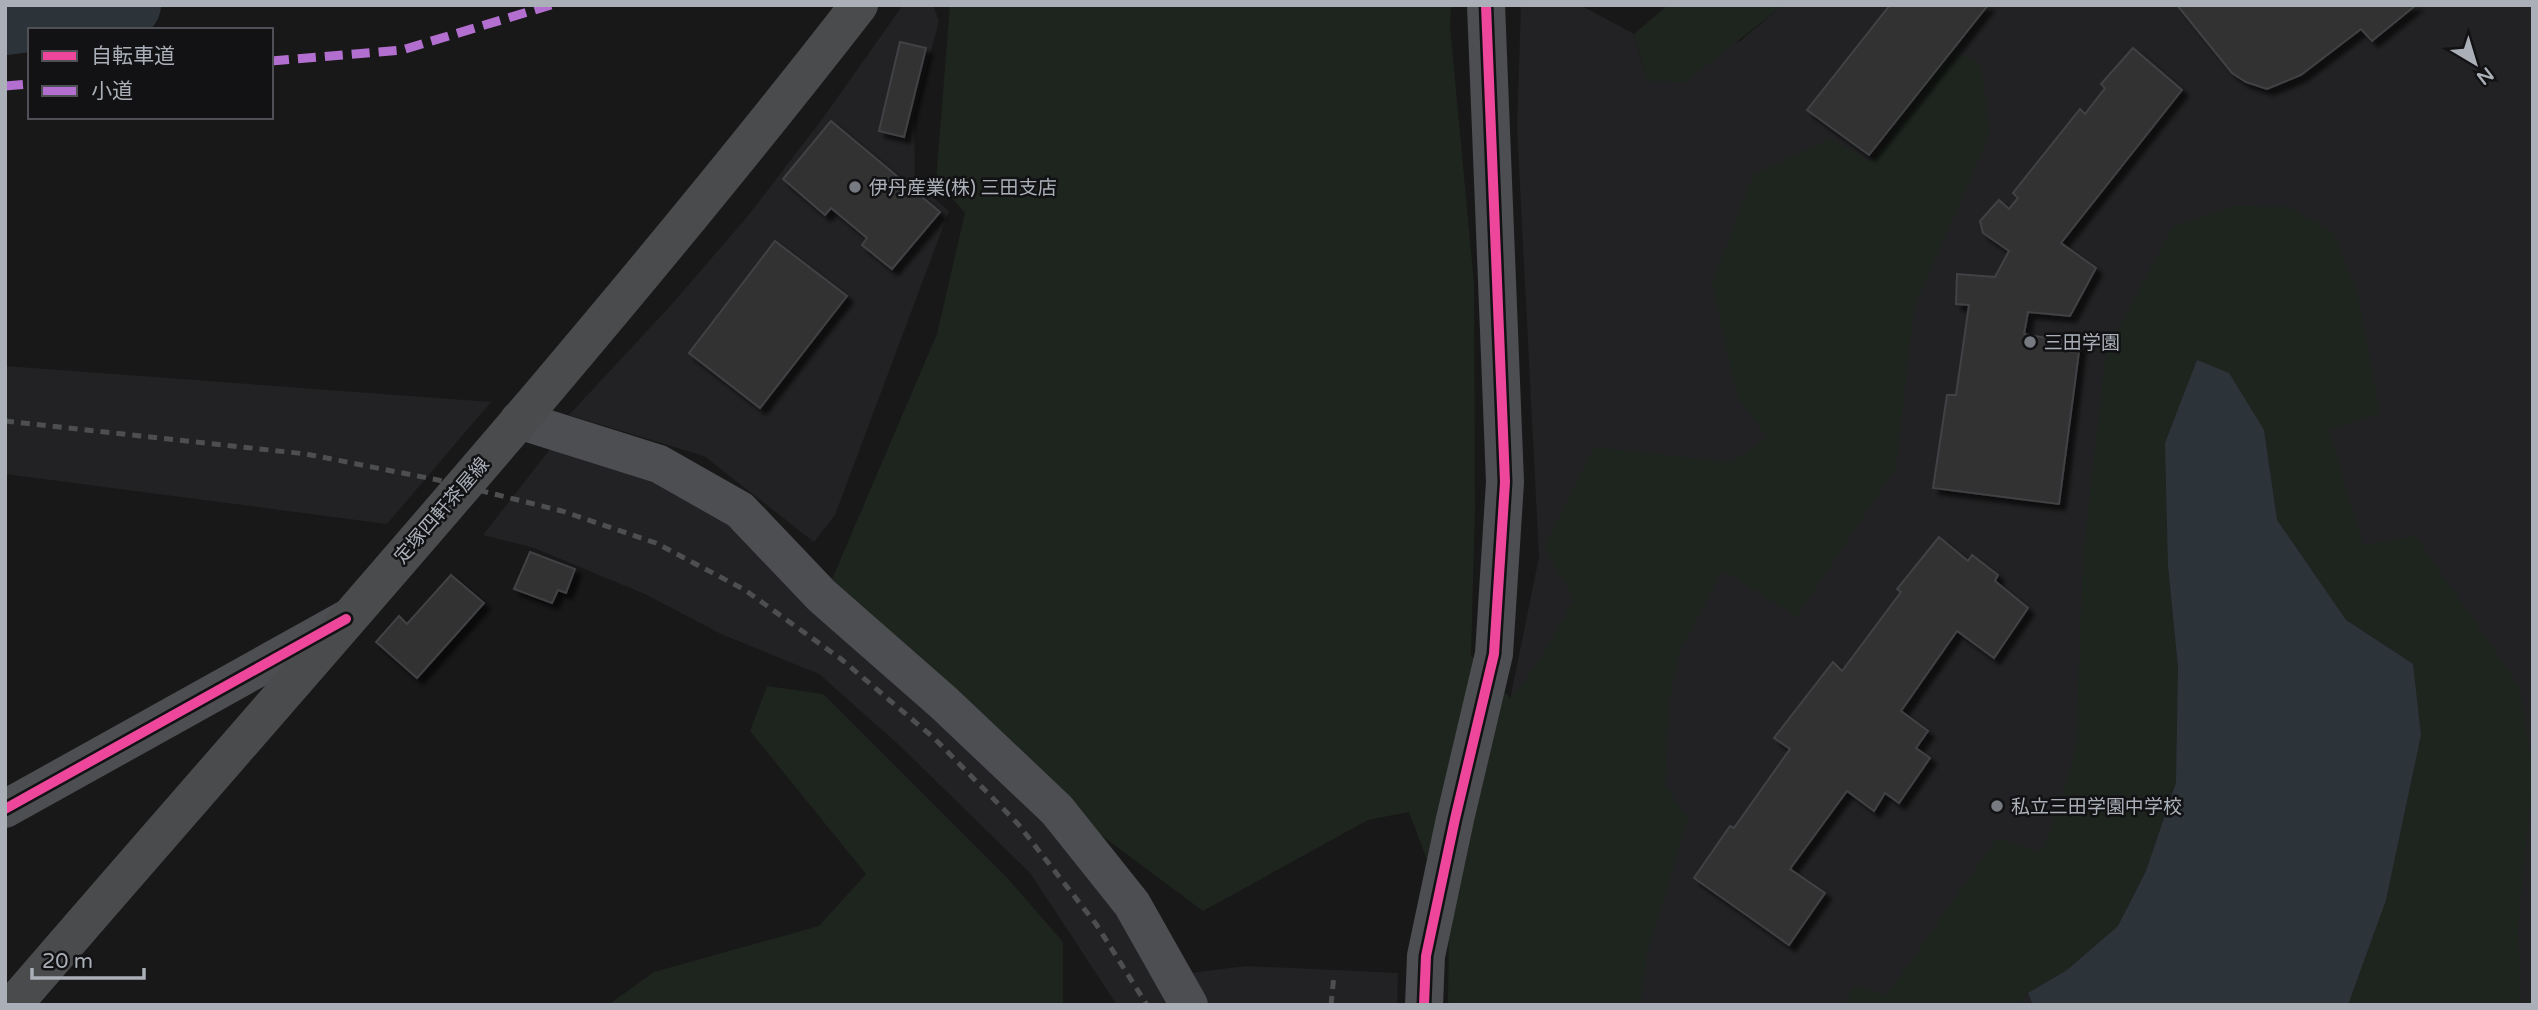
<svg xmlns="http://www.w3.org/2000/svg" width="2538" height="1010" viewBox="0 0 2538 1010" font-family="'Varela Round','Noto Sans JP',sans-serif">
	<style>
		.built { fill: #222224 }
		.green { fill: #1e251f }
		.water { fill: #2c343a }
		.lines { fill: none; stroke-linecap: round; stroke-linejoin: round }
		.river { stroke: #2c343a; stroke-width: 66 }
		.building { fill: #313132; stroke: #404244; stroke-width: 2; filter: url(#shadow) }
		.minor { stroke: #4d4e51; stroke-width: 38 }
		.major { stroke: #4a4b4d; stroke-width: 38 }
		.rail { stroke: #4d4e4f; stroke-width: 5; stroke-dasharray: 9 7; stroke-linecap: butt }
		.quiet { stroke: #b36fd0; stroke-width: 9; stroke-dasharray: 18 9; stroke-linecap: butt }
		.cycleway-casing { stroke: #121214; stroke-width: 15 }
		.cycleway { stroke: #ed469a; stroke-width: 10 }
		.poi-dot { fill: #777a80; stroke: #121214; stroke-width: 2.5 }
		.labels { text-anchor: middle; stroke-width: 5; stroke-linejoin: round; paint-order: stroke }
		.poi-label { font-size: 19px; fill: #aaafb8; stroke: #121214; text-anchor: start }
		.street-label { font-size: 19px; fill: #aaafb8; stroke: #121214 }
	</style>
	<defs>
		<filter id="shadow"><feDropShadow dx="6" dy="6" stdDeviation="2" flood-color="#0009"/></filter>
	</defs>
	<rect width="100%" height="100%" fill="#181818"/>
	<g class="built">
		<path d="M903 5H933L939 21 914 116 915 182 949 211 835 515 814 542 704 456 569 415 672 304 747 217 820 122Z"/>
		<path d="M1521 5H1580L1634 34 1647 81 1740 41 1783 5H2533V1005H1448L1539 557 1517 128Z"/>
		<path d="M5 366 491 402 387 524 5 474Z"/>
		<path d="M572 421 717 476 1191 973 1246 966 1398 973 1397 1005H1117L1030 873 899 745 819 674 721 634 647 595 534 548 483 535Z"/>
	</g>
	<g class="green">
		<path d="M950 5H1451L1450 26 1474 284 1475 510 1471 655 1511 699 1541 657 1574 600 1544 547 1594 447 1730 462 1767 438 1737 396 1712 284 1753 175 1831 138 1871 162 1952 51 1981 64 1990 134 1914 308 1896 467 1797 617 1723 570 1680 651 1669 702 1665 784 1688 819 1647 955 1640 1005H1448L1449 918 1409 812 1368 820 1203 911 1093 829 830 584 937 334 965 213 936 180Z"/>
		<path d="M1668 5H1783L1686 82 1647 81 1634 34Z"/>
		<path d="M2233 206 2289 207 2333 232 2358 295 2380 414 2329 430 2363 545 2416 536 2519 686 2533 772 2518 928 2521 1005H2348L2386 900 2421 735 2413 664 2346 620 2277 520 2264 430 2165 443 2168 565 2178 667 2176 783 2146 871 2118 926 2067 970 2028 993 2018 1005H1844L1855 985 1887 995 1997 838 2041 852 2060 806 2076 745 2083 556 2106 352 2173 226Z"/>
		<path d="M767 686 823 694 1009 880 1063 942V1005H608L654 972 819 926 866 874 750 731Z"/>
	</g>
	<path class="water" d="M2197 360 2229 373 2264 430 2277 520 2346 620 2413 664 2421 735 2386 900 2348 1005H2033L2028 993 2067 970 2118 926 2146 871 2176 783 2178 667 2168 565 2165 443Z"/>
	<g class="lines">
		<path class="river" d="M5 22 128 5"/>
	</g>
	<g class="building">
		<path d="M1890 5H1988L1869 155 1807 110Z"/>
		<path d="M2177 5H2416L2372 41 2361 29 2301 75 2267 89 2246 82 2232 73Z"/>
		<path d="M900 42 926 48 904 137 879 131Z"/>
		<path d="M2133 48 2182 90 2061 243 2096 268 2070 316 2028 312 2024 334 2080 344 2059 504 1933 488 1947 395H1956L1969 305 1956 304 1957 274 1995 277 2009 251 1983 233 1980 221 1999 200 2009 209 2018 198 2013 193 2080 109 2085 114 2105 88 2101 84Z"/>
		<path d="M831 121 940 212 892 269 862 245 867 238 831 208 825 215 783 179Z"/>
		<path d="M775 241 847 296 760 408 689 353Z"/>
		<path d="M1939 537 1968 561 1972 555 1998 575 1995 581 2028 608 1994 658 1957 631 1901 711 1928 731 1916 748 1930 758 1899 803 1885 793 1874 811 1847 791 1790 869 1825 893 1789 945 1694 878 1730 826 1734 828 1790 749 1774 738 1833 662 1842 671 1901 592 1897 589Z"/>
		<path d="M530 552 575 569 566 593 558 590 552 603 514 589Z"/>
		<path d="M451 575 484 603 417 678 376 642 399 616 407 624Z"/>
	</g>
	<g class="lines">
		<g class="minor">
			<path d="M519 420 659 464 740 510 822 596 944 703 1057 810 1132 904 1189 1005"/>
			<path d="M5 809 346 619"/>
			<path d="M1424 1005 1426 956 1455 819 1494 654 1505 482 1486 5"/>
		</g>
		<path class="major" d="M13 1005C298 674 591 350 859 5"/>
		<g class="rail">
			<path d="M5 421 306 454 438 480 562 511 656 543 745 590 841 659 934 738 1018 824 1096 924 1147 1005"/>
			<path d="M1331 1005 1334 975"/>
		</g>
		<g class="quiet">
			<path d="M271 61 402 50 551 5"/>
			<path d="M5 86 30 84"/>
		</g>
		<defs>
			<g id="cycleway">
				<path d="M5 809 346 619"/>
				<path d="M1424 1005 1426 956 1455 819 1494 654 1505 482 1486 5"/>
			</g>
		</defs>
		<use href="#cycleway" class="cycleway-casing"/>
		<use href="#cycleway" class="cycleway"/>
	</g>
	<g class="poi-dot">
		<circle cx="855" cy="187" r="7"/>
		<circle cx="2030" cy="342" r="7"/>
		<circle cx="1997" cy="806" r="7"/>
	</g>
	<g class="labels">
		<g class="poi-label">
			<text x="869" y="194">伊丹産業(株) 三田支店</text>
			<text x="2044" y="349">三田学園</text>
			<text x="2011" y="813">私立三田学園中学校</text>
		</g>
		<g class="street-label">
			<text transform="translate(441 510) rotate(-49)" y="7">定塚四軒茶屋線</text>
		</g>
	</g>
	<rect width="2538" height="1010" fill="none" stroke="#aaafb8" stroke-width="14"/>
	<rect x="28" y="28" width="245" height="91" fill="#121214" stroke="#4f5156" stroke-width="2"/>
	<rect x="42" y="51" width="35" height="10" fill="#ed469a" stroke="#4f5156" stroke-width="2"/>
	<text x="91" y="63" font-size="21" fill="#aaafb8">自転車道</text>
	<rect x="42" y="86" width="35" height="10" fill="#b36fd0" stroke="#4f5156" stroke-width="2"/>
	<text x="91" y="98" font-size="21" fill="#aaafb8">小道</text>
	<g transform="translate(2475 63) rotate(142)" stroke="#121214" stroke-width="5" paint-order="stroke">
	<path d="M0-5L12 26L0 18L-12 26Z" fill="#aaafb8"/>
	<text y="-10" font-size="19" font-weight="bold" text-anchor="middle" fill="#aaafb8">N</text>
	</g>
	<path d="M32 968v10h112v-10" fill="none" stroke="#aaafb8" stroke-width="3.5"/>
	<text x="42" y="968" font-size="21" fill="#aaafb8" stroke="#121214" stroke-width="5" paint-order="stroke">20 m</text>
</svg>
